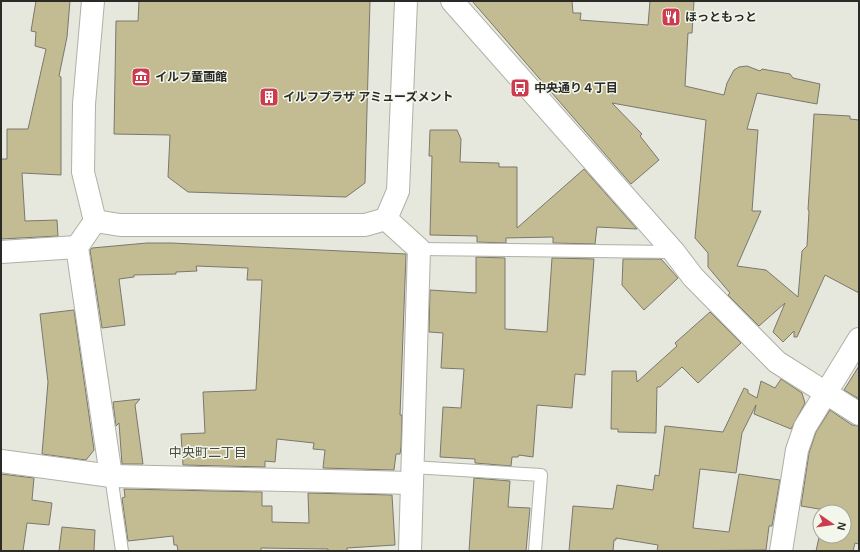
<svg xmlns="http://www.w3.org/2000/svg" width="860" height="552" viewBox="0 0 860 552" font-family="Arial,'Noto Sans JP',sans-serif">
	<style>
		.building { fill: #c3bb91; stroke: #7a786e }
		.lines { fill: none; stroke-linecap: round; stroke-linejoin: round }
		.lane-casing { stroke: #aeb1a7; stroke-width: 14 }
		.street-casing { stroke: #aeb1a7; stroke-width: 24 }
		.secondary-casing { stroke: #aeb1a7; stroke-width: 24 }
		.lane { stroke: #fff; stroke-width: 12 }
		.street { stroke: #fff; stroke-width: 22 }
		.secondary { stroke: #fff; stroke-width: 22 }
		.labels { text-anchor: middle; stroke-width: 3; stroke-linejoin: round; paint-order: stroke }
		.poi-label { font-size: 12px; font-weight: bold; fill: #2a2b27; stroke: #f3f6eb; text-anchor: start }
		.neighbourhood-label { font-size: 13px; fill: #484a41; stroke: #f3f6eb }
	</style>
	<rect width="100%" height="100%" fill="#e6e8de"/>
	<g class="building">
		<path d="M36 1H70L67 37 59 76 61 77V175L22 173 25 221 57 220 58 236 1 239V159H7V129H28L46 49 35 46 36 32 31 31Z"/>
		<path d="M139 1H370L365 183 346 197 188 192 168 177 170 135 114 134 116 21H138Z"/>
		<path d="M472 1H572L573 13H581L580 20 648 25 650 1H694L692 33H688L685 86 724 95 727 83 734 70 739 67 747 66 760 71 762 69 790 74 793 78 820 84 817 104 757 93 747 129 758 130 752 211H761L737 266 766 270 798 297 802 251 807 246 809 211 808 210 814 114 850 116V119L859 120V293L825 275 797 337H794V331L783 342 773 332 785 303 759 326 728 295 730 293 708 267V253L695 238 706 120 612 103 642 134 640 136 659 160 631 184Z"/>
		<path d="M430 130H457L461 139 460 162 499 163V167H517V228L584 169 637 229 597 227 595 244 553 243V237L506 238V243L477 242V236L430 235 432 156H429Z"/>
		<path d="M147 243H171L406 254 400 415H402L401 447 400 454H396L394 470 323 468 325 450 313 449 314 443 277 439 275 462 265 461V467L183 465 181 434 205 433 203 392 256 390 262 280H247L248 268 196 266 197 271 176 272V274L134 275V277L119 279 125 325 102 328 90 250 92 248Z"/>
		<path d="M476 257 505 258V329L547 332 552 258 594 259 585 375 575 374 572 408 537 405 533 457 519 455 518 457H512L511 466 475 463V459L440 457 443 407 461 408 464 369 441 368 443 333 429 332 430 290 476 293Z"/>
		<path d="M623 259H661L678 278 644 310 622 285Z"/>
		<path d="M74 310 94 450 86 460 42 454 48 382 40 314Z"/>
		<path d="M710 312 741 343 698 383 682 367 660 387H657L656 433 618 432V429H611L612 371H636L637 382 677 346 675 343Z"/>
		<path d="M859 366V399L844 390Z"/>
		<path d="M781 379 802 393 805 403 791 429 754 414 756 405 742 433 736 473 700 469 693 528 729 532 739 474 780 480 772 526H769L766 550 657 551 658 545 616 538V540H614L613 551H569L573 506 613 509 617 485 653 490 655 475 659 476 665 426 723 432 744 388 748 390V393L757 398 761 381 775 388Z"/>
		<path d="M140 399 135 405 143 464H122L119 423 116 426 113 402Z"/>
		<path d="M830 410 852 425 859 426V544L855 543 853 551H816L820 533V536H844V512H824L825 510 801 506 809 453 816 432Z"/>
		<path d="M1 474 34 478 32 500 52 503 49 525 27 523 23 551H1Z"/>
		<path d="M474 478 510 481 508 507 530 508 526 551H469Z"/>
		<path d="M124 489 262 492V506H272V522L309 523 308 493 392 495 395 545 347 548V551H328V549L261 548V551H178L177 545H174L173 536 128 541 122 498 125 497Z"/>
		<path d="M62 527 95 530 94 551H59Z"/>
	</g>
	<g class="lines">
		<defs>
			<g id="lane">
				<path d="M419 249 674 252"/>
				<path d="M412 467 541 475 535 551"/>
				<path d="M111 476 122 551"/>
			</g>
			<g id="street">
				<path d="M452 1 674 252 693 277 777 362 859 414"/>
				<path d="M386 219 419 249 410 551"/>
				<path d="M95 221 77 247 111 476"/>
				<path d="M1 252 77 247"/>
				<path d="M1 461 111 476 412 483"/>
				<path d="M781 551 797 450 805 427 859 339"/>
			</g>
			<path id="secondary" d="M93 1 84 104 83 172 95 221 120 225H365L386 219 398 191 406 1"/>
		</defs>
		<use href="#lane" class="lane-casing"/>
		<use href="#street" class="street-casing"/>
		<use href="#secondary" class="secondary-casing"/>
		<use href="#lane" class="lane"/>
		<use href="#street" class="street"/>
		<use href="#secondary" class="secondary"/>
	</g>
	<defs>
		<symbol id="restaurant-square" viewBox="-11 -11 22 22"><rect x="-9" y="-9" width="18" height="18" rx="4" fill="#cc3c4e" stroke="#f3f6eb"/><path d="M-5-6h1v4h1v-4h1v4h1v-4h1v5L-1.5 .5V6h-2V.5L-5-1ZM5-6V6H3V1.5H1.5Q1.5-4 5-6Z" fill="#fff"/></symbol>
		<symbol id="museum-square" viewBox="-11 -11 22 22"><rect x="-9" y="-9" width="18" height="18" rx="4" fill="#cc3c4e" stroke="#f3f6eb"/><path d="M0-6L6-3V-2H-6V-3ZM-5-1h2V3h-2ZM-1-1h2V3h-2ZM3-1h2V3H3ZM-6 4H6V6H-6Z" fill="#fff"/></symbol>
		<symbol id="bus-square" viewBox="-11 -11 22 22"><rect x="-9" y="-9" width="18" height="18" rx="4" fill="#cc3c4e" stroke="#f3f6eb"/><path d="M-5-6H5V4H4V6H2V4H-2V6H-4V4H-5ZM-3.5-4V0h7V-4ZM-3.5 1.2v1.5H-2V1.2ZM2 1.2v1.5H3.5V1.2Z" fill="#fff"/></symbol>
		<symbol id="building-square" viewBox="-11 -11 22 22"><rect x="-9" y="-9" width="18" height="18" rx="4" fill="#cc3c4e" stroke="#f3f6eb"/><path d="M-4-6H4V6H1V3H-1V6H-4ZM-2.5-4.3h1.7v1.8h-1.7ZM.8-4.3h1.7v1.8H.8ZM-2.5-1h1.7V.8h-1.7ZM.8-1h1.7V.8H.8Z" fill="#fff"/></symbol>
	</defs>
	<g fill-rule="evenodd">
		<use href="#restaurant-square" x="660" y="6" width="22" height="22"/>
		<use href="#museum-square" x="130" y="66" width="22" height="22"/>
		<use href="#bus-square" x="509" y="77" width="22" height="22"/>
		<use href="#building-square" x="258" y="86" width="22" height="22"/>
	</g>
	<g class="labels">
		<g class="poi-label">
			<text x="685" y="21">ほっともっと</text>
			<text x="155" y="81">イルフ童画館</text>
			<text x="534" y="92">中央通り４丁目</text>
			<text x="283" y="101">イルフプラザ アミューズメント</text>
		</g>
		<g class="neighbourhood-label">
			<text x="208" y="457">中央町二丁目</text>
		</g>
	</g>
	<rect width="860" height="552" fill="none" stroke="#2a2b27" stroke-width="4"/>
	<g transform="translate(832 524) rotate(103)"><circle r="19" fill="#f3f6eb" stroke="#a3a59d"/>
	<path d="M0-3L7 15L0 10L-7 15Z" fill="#cc3c4e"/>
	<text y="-6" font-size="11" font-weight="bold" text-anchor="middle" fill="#2a2b27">N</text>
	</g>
</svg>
